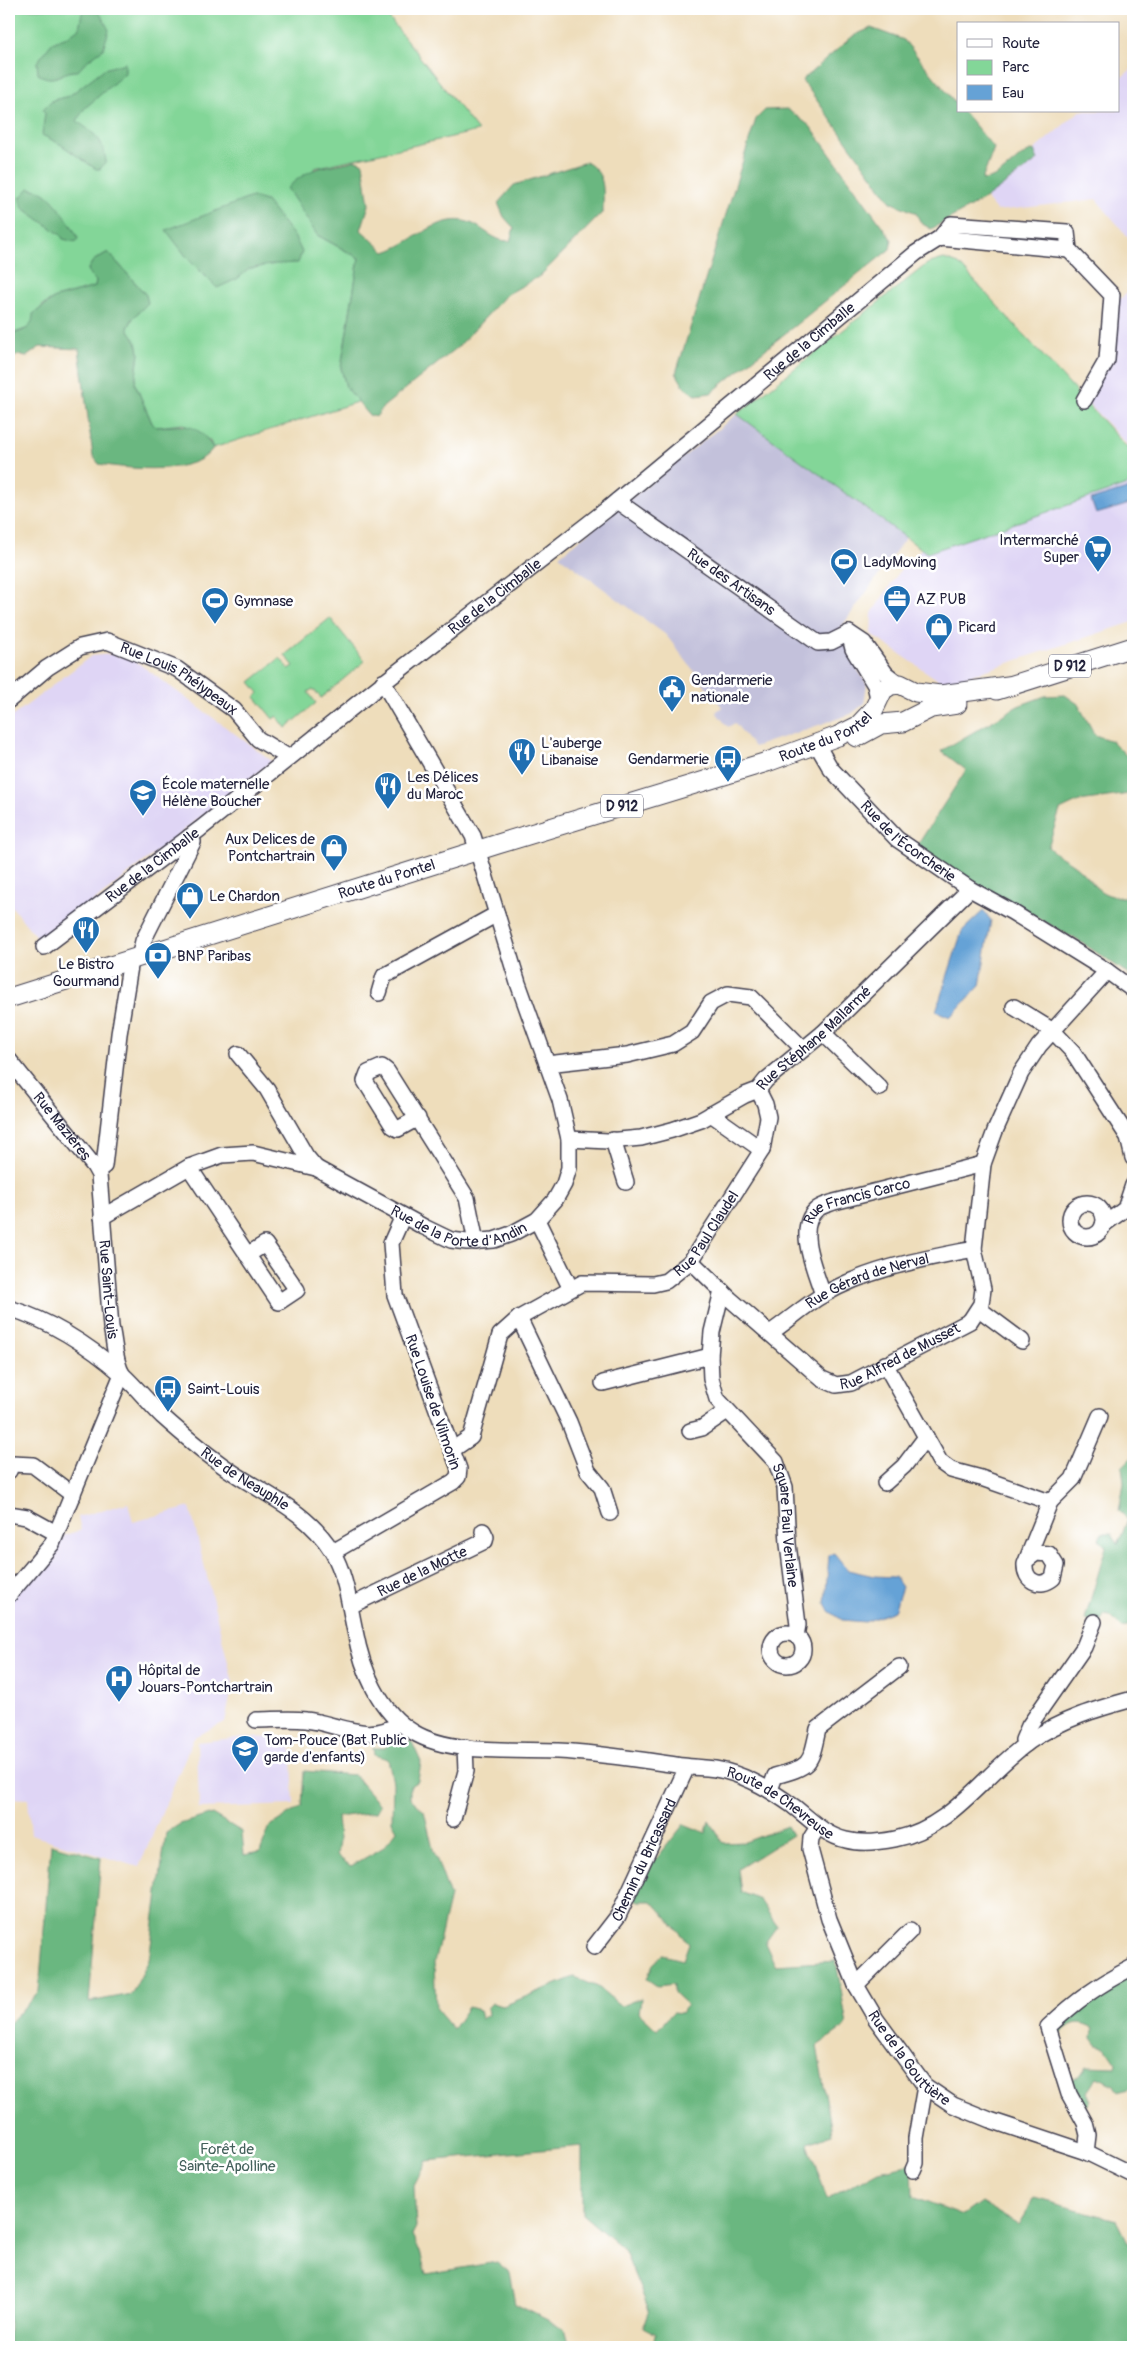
<svg xmlns="http://www.w3.org/2000/svg" width="1142" height="2356" viewBox="0 0 1142 2356" font-family="Pangolin,sans-serif">
	<style>
		.built { fill: #dfd5f5 }
		.industrial { fill: #c3c1db }
		.green { fill: #83d698; stroke: #527c6a }
		.forest { fill: #6ab780; stroke: #466c5e }
		.water { fill: #65a2d6; stroke: #446288 }
		.lines { fill: none; stroke-linecap: round; stroke-linejoin: round }
		.minor-casing { stroke: #413e4e; stroke-width: 18 }
		.major-casing { stroke: #413e4e; stroke-width: 21 }
		.minor { stroke: #fff; stroke-width: 15 }
		.major { stroke: #fff; stroke-width: 19 }
		.labels { text-anchor: middle; stroke-width: 5; stroke-linejoin: round; paint-order: stroke }
		.shield { fill: #fff; stroke: #646476; stroke-width: 1 }
		.shield-label { font-size: 14px; font-weight: bold; fill: #22223b }
		.street-label { font-size: 15px; fill: #22223b; stroke: #fff }
		.poi-label { font-size: 15px; fill: #22223b; stroke: #fff; text-anchor: start }
		.park-label { font-size: 15px; fill: #44615c; stroke: #fff }
	</style>
	<rect width="100%" height="100%" fill="#fff"/>
	<filter id="ink" filterUnits="userSpaceOnUse"><feTurbulence type="fractalNoise" baseFrequency=".02" numOctaves="2"/><feDisplacementMap in="SourceGraphic" scale="10" xChannelSelector="R" yChannelSelector="G"/><feConvolveMatrix kernelMatrix="1 2 1 2 8 2 1 2 1" color-interpolation-filters="sRGB"/></filter>
	<filter id="wash" filterUnits="userSpaceOnUse"><feTurbulence type="fractalNoise" baseFrequency=".0096" numOctaves="4" result="noise"/><feDisplacementMap in="SourceGraphic" scale="20" xChannelSelector="R" yChannelSelector="G"/><feGaussianBlur stdDeviation="1.12" result="paint"/><feColorMatrix in="noise" values="0 0 0 0 0 0 0 0 0 0 0 0 0 0 0 0 0 1.4 0 .05"/><feComposite in="paint" operator="in"/></filter>
	<g filter="url(#wash)">
		<rect width="100%" height="100%" fill="#edb"/>
		<g class="built">
			<path d="M1133 68V243L1096 199 997 211 986 198 1037 161 1034 150 1080 111H1118V80Z"/>
			<path d="M1133 288V451L1083 398 1108 361 1107 310Z"/>
			<path d="M1133 483V622L944 684 871 634 872 613 908 558 913 559 921 549 927 552Z"/>
			<path d="M112 654 134 660 272 761 41 943 9 903V719L91 656Z"/>
			<path d="M128 1503 133 1522 190 1507 233 1683 225 1722 194 1737 139 1867 31 1835 28 1799 9 1798V1601L65 1535 81 1530 78 1517Z"/>
			<path d="M244 1737 291 1738 294 1805 199 1808 197 1742Z"/>
		</g>
		<path class="industrial" d="M737 414 906 537 840 629 853 662 867 684 864 704 851 714 754 747 735 723 728 727 716 712 722 707 666 635 559 556Z"/>
		<g class="green">
			<path d="M9 9H382L478 131 314 168 317 235 359 258 341 368 346 387 360 401 213 448 210 441 183 424 156 427 152 423 135 384 139 353 138 346 128 328 133 318 147 303 146 295 108 252 93 261 88 269 90 275 96 281 95 287 55 298 42 306 31 327 9 335Z"/>
			<path d="M944 259 959 264 1133 454V483L927 553 737 414 927 264Z"/>
			<path d="M330 618 365 661 321 698 313 689 308 692 316 703 286 728 277 716 273 719 255 697 259 693 250 682 280 658 289 669 294 666 285 655Z"/>
		</g>
		<g class="forest">
			<path d="M86 9C102 9 102 18 109 30L103 49 88 60 78 71C60 70 57 85 38 74L37 62 52 43 67 37 79 28 82 13Z"/>
			<path d="M871 28 904 40 958 106V111H963L994 148 982 180C1004 179 1013 156 1034 150L1038 160 986 198 931 229 921 223 916 213 891 202 802 80 853 36Z"/>
			<path d="M125 63V73L84 109 77 121C95 135 103 137 106 162L100 169H96L60 144 42 135 45 114 43 110 53 100 69 96 104 69Z"/>
			<path d="M787 109 810 126 892 240 890 249 711 393 696 395 685 388 676 373 756 119 765 110Z"/>
			<path d="M356 160 363 163 369 205 361 230 385 252C412 244 439 213 468 222 484 227 493 242 510 241L514 228 504 217 498 203 514 185 586 162C607 174 603 190 603 212L540 276 506 295 458 347 383 407 376 417 369 415 346 387 341 368 359 258 317 235 287 188C315 163 323 169 356 160Z"/>
			<path d="M29 188C34 189 40 190 44 193 55 199 73 227 78 238L76 242 63 239 61 235 23 208 20 198Z"/>
			<path d="M252 197 266 201 294 236 302 252 298 263 276 264 249 269 237 279 217 288 189 260 166 230Z"/>
			<path d="M108 252 146 295 148 303 133 318 128 328 138 346 139 353 135 384 152 423 156 427C183 426 196 420 213 448 196 476 128 469 99 464L93 456 79 349 40 347 26 357 18 355 9 360V335C22 331 33 330 33 314L55 298 95 287 96 281 90 275 88 269 93 261Z"/>
			<path d="M1065 695 1078 704 1095 735 1112 741 1130 759 1133 758V786L1129 794 1079 801 1060 810 1048 847C1056 855 1066 859 1074 865 1096 882 1095 898 1127 897L1133 903V977L1084 944 915 849 966 770 941 751 1018 706 1045 696Z"/>
			<path d="M1133 1456V1626L1122 1628 1110 1616 1104 1615 1100 1623 1085 1619 1106 1547 1099 1539 1102 1533H1111L1118 1544 1128 1519 1119 1511 1124 1483 1122 1467Z"/>
			<path d="M392 1739 412 1742 421 1762 418 1781 410 1786V1799L424 1811 433 1849 450 1896 434 1963 436 2009 453 2029 468 2007 479 2010 481 2019 488 2015 487 2008 492 2003 503 2006 574 1977 598 1987 621 2006 641 1998 639 2013 657 2030 673 2012 682 2013 687 2005 674 1993V1984L657 1986 647 1979 653 1964 663 1955 683 1960 689 1943 652 1901H639L632 1898 642 1877 684 1824 706 1833 709 1821 723 1843 745 1842 787 1826 792 1835 738 1869 741 1892 760 1900 777 1926 765 1943 775 1965 836 1961 847 2025 817 2046 832 2134 808 2143 827 2199 879 2171 912 2164 913 2196 963 2215 981 2202 1018 2224 1034 2198 1117 2220 1133 2252V2347H687L674 2341 672 2347H654L656 2334 643 2327 649 2310 624 2250 582 2214V2146L427 2161 414 2186 416 2227 412 2235 420 2252 426 2274 497 2262 509 2272 515 2304 564 2328 569 2347H9V2024L39 1991 51 1844 101 1858 89 2002 132 1994 149 1960 166 1833 180 1824 212 1814 242 1832 244 1855 260 1852 270 1826 302 1806 304 1771 354 1775 380 1805 376 1812 337 1817 339 1840 337 1856 351 1866 384 1847 397 1830 392 1821 393 1783 388 1759 374 1755 373 1748H385Z"/>
			<path d="M1133 1971V2087L1119 2092 1115 2085 1097 2077 1087 2092 1091 2101 1082 2111 1069 2082 1078 2077 1086 2066 1115 2067 1116 2063 1105 2047 1097 2045 1092 2038 1093 2028C1079 2020 1072 2022 1060 2034H1057L1052 2030 1078 2003Z"/>
		</g>
		<g class="water">
			<path d="M1133 487V503L1096 514 1091 500Z"/>
			<path d="M983 911 991 920 980 986 950 1017 936 1011 962 931Z"/>
			<path d="M834 1553 848 1570 874 1576 895 1577 902 1587 894 1611 865 1622 842 1620 829 1611 825 1603 829 1555Z"/>
		</g>
	</g>
	<g filter="url(#ink)">
		<g class="lines">
			<defs>
				<g id="minor">
					<path d="M940 238 1069 250"/>
					<path id="s1" d="M617 501 818 643 831 642 849 633"/>
					<path d="M878 698 875 685 853 649 849 633 864 643 886 674 899 684"/>
					<path id="s2" d="M9 700 47 668 80 647 107 641 177 669 234 710 258 739 288 757"/>
					<path id="s3" d="M820 750 831 769 897 839 970 889 1012 912 1107 971 1133 990"/>
					<path id="s4" d="M44 947 200 829 378 687 606 510 916 253 940 238 951 224 1067 232 1069 250 1112 295 1107 360 1084 400"/>
					<path d="M139 958 143 941 193 842 189 837"/>
					<path d="M379 993 384 976 497 914"/>
					<path d="M1014 1007 1053 1031 1073 1052 1128 1137 1133 1158"/>
					<path d="M823 1033 880 1088"/>
					<path d="M238 1054 267 1089 306 1156 316 1168"/>
					<path id="s5" d="M9 1060 94 1166 99 1175 111 1327C115 1343 114 1359 122 1374"/>
					<path d="M547 1064 627 1055 673 1044 692 1032 711 1003 728 994 751 997 803 1049"/>
					<path d="M711 1114 762 1150"/>
					<path d="M418 1118 398 1129 393 1126 365 1081 368 1073 382 1067 387 1071 467 1198 476 1242"/>
					<path id="s6" d="M569 1139 608 1141 641 1138 672 1130 701 1120 745 1095 758 1090 766 1080 823 1033 970 889"/>
					<path d="M613 1140 626 1182"/>
					<path d="M189 1167 279 1302 297 1290 265 1244 247 1255"/>
					<path d="M97 1170 104 1166 119 1034 131 960"/>
					<circle cx="1087" cy="1220" r="17"/>
					<path id="s7" d="M102 1217 189 1167 222 1155 253 1153 316 1168 424 1227 451 1240 467 1242 494 1240 511 1234 537 1220 555 1200 564 1184 569 1168V1139L560 1100 518 983 473 836 383 682"/>
					<path d="M537 1220 570 1287"/>
					<path d="M1103 1225 1125 1209 1133 1185"/>
					<path id="s8" d="M691 1261 730 1299 822 1379 836 1385 851 1383 970 1321 981 1304 983 1289 974 1249 983 1164 995 1131 1021 1073 1039 1046 1107 971"/>
					<path id="s9" d="M722 1291 712 1332 710 1356 711 1379 717 1399 776 1462 785 1487 788 1544 798 1625 796 1636"/>
					<path id="s10" d="M823 1295C816 1272 795 1229 816 1210 820 1206 829 1204 834 1202L983 1164"/>
					<path id="s11" d="M9 1308C51 1321 90 1346 123 1375 137 1388 149 1403 162 1416 181 1433 201 1450 222 1465 260 1493 305 1508 332 1551 346 1575 349 1604 355 1631 362 1669 379 1712 413 1732 450 1755 515 1749 558 1751 600 1753 642 1760 683 1766 697 1768 712 1767 725 1771 751 1778 772 1791 793 1806 810 1819 824 1835 846 1840 861 1844 880 1842 895 1839 954 1827 984 1773 1030 1741 1062 1719 1096 1709 1133 1699"/>
					<path d="M979 1309 1022 1341"/>
					<path d="M519 1318 569 1422 588 1471 602 1488 610 1513"/>
					<path id="s12" d="M770 1333C788 1321 805 1305 823 1295 869 1268 924 1259 974 1249"/>
					<path d="M885 1364 926 1437 904 1466 885 1483"/>
					<path d="M603 1383 710 1356"/>
					<path d="M690 1431 702 1428 727 1411"/>
					<path d="M926 1437 940 1462 951 1470 981 1478 1050 1502 1025 1564C1024 1581 1040 1589 1053 1578L1056 1565 1049 1554 1036 1553 1028 1559"/>
					<path id="s13" d="M452 1450 471 1437 500 1335 519 1318 582 1283 653 1284 666 1281 691 1261 762 1150 768 1117 765 1104 758 1090"/>
					<path d="M9 1471 12 1464 33 1465 73 1495"/>
					<path d="M1050 1502 1073 1479 1100 1416"/>
					<path d="M9 1514 27 1517 56 1533"/>
					<path d="M333 1552 453 1482 458 1477 459 1469 395 1295 391 1243 403 1216"/>
					<path d="M9 1595 52 1544 122 1374"/>
					<path id="s14" d="M350 1606 485 1541 486 1537 483 1531"/>
					<circle cx="787" cy="1649" r="16"/>
					<path d="M256 1720C272 1720 290 1718 306 1720 336 1723 370 1745 399 1723"/>
					<path d="M1026 1744 1023 1740 1029 1726 1084 1647 1094 1622"/>
					<path d="M770 1790 775 1776C811 1766 810 1766 818 1729L899 1667"/>
					<path d="M453 1819 466 1771 465 1747"/>
					<path id="s15" d="M818 1827 811 1838 810 1849 829 1919 856 1985 876 2019 925 2086 953 2105 990 2120 1086 2152 1133 2175"/>
					<path id="s16" d="M594 1947 618 1916 687 1767"/>
					<path d="M856 1985 910 1931"/>
					<path d="M1086 2152 1088 2135 1085 2123 1069 2094 1048 2027C1077 2000 1098 1985 1133 1967"/>
					<path d="M913 2170 916 2163V2138L925 2086"/>
				</g>
				<g id="major">
					<path d="M997 690 1133 647"/>
					<path d="M857 737 881 724 903 722 931 708 957 704"/>
					<path id="s17" d="M9 998 498 844 767 762 838 736 858 726 874 709 883 690 891 685 900 684 916 692 940 695 1008 686"/>
				</g>
			</defs>
			<use href="#minor" class="minor-casing"/>
			<use href="#major" class="major-casing"/>
			<use href="#minor" class="minor"/>
			<use href="#major" class="major"/>
		</g>
	</g>
	<defs>
		<symbol id="supermarket-pin" viewBox="-11 -11 22 30"><path d="M0 17L-7.5 6A9.5 9.5 0 1 1 7.5 6Z" fill="#1f6fb2" stroke="#fff"/><path d="M-6-5.5h2.5l.6 2H6L4.5 2H-2.5L-4.4-4H-6ZM-1.5 3.2a1.3 1.3 0 1 0 .1 0ZM3 3.2a1.3 1.3 0 1 0 .1 0Z" fill="#fff"/></symbol>
		<symbol id="stadium-pin" viewBox="-11 -11 22 30"><path d="M0 17L-7.5 6A9.5 9.5 0 1 1 7.5 6Z" fill="#1f6fb2" stroke="#fff"/><path d="M0-5a6.5 5 0 1 0 0 10a6.5 5 0 1 0 0-10ZM-3.5-1.8h7v3.6h-7Z" fill="#fff"/></symbol>
		<symbol id="office-pin" viewBox="-11 -11 22 30"><path d="M0 17L-7.5 6A9.5 9.5 0 1 1 7.5 6Z" fill="#1f6fb2" stroke="#fff"/><path d="M-6-3h4V-5.5h4V-3h4V5H-6ZM-1-4.5V-3h2v-1.5ZM-6 0V1H6V0Z" fill="#fff"/></symbol>
		<symbol id="shop-pin" viewBox="-11 -11 22 30"><path d="M0 17L-7.5 6A9.5 9.5 0 1 1 7.5 6Z" fill="#1f6fb2" stroke="#fff"/><path d="M-5-2.5h2.3a2.7 3.5 0 0 1 5.4 0H5L5.5 6h-11ZM-1.5-2.5h3a1.5 2.3 0 0 0-3 0Z" fill="#fff"/></symbol>
		<symbol id="civic-pin" viewBox="-11 -11 22 30"><path d="M0 17L-7.5 6A9.5 9.5 0 1 1 7.5 6Z" fill="#1f6fb2" stroke="#fff"/><path d="M-.6-6.5H3V-4.5H.6V-3L4-1V1h2V6H-6V1h2V-1L-.6-3ZM-1.2 2.5V6h2.4V2.5Z" fill="#fff"/></symbol>
		<symbol id="restaurant-pin" viewBox="-11 -11 22 30"><path d="M0 17L-7.5 6A9.5 9.5 0 1 1 7.5 6Z" fill="#1f6fb2" stroke="#fff"/><path d="M-5-6h1v4h1v-4h1v4h1v-4h1v5L-1.5 .5V6h-2V.5L-5-1ZM5-6V6H3V1.5H1.5Q1.5-4 5-6Z" fill="#fff"/></symbol>
		<symbol id="bus-pin" viewBox="-11 -11 22 30"><path d="M0 17L-7.5 6A9.5 9.5 0 1 1 7.5 6Z" fill="#1f6fb2" stroke="#fff"/><path d="M-5-6H5V4H4V6H2V4H-2V6H-4V4H-5ZM-3.5-4V0h7V-4ZM-3.5 1.2v1.5H-2V1.2ZM2 1.2v1.5H3.5V1.2Z" fill="#fff"/></symbol>
		<symbol id="school-pin" viewBox="-11 -11 22 30"><path d="M0 17L-7.5 6A9.5 9.5 0 1 1 7.5 6Z" fill="#1f6fb2" stroke="#fff"/><path d="M0-5L7-2L0 1L-7-2ZM-4 1L0 2.5L4 1V4Q0 6-4 4Z" fill="#fff"/></symbol>
		<symbol id="bank-pin" viewBox="-11 -11 22 30"><path d="M0 17L-7.5 6A9.5 9.5 0 1 1 7.5 6Z" fill="#1f6fb2" stroke="#fff"/><path d="M-6-4H6V4H-6ZM0-2.3a2.3 2.3 0 1 0 0 4.6a2.3 2.3 0 1 0 0-4.6Z" fill="#fff"/></symbol>
		<symbol id="hospital-pin" viewBox="-11 -11 22 30"><path d="M0 17L-7.5 6A9.5 9.5 0 1 1 7.5 6Z" fill="#1f6fb2" stroke="#fff"/><path d="M-5-5h3v3.5h4V-5h3V5h-3V1.5h-4V5h-3Z" fill="#fff"/></symbol>
	</defs>
	<g fill-rule="evenodd">
		<use href="#supermarket-pin" x="1082" y="533" width="32" height="43"/>
		<use href="#stadium-pin" x="828" y="546" width="32" height="43"/>
		<use href="#office-pin" x="881" y="583" width="32" height="43"/>
		<use href="#stadium-pin" x="199" y="585" width="32" height="43"/>
		<use href="#shop-pin" x="923" y="611" width="32" height="43"/>
		<use href="#civic-pin" x="656" y="673" width="32" height="43"/>
		<use href="#restaurant-pin" x="506" y="736" width="32" height="43"/>
		<use href="#bus-pin" x="712" y="743" width="32" height="43"/>
		<use href="#restaurant-pin" x="372" y="770" width="32" height="43"/>
		<use href="#school-pin" x="127" y="777" width="32" height="43"/>
		<use href="#shop-pin" x="318" y="832" width="32" height="43"/>
		<use href="#shop-pin" x="174" y="880" width="32" height="43"/>
		<use href="#restaurant-pin" x="70" y="914" width="32" height="43"/>
		<use href="#bank-pin" x="142" y="940" width="32" height="43"/>
		<use href="#bus-pin" x="152" y="1373" width="32" height="43"/>
		<use href="#hospital-pin" x="103" y="1663" width="32" height="43"/>
		<use href="#school-pin" x="229" y="1733" width="32" height="43"/>
	</g>
	<g class="labels">
		<g class="shield">
			<rect x="1049" y="654.5" width="42" height="23" rx="4"/>
			<rect x="601" y="794.5" width="42" height="23" rx="4"/>
		</g>
		<g class="shield-label">
			<text x="1070" y="671">D 912</text>
			<text x="622" y="811">D 912</text>
		</g>
		<g class="street-label">
			<text dy="5" stroke="none"><textPath href="#s4" startOffset="976">Rue de la Cimballe</textPath></text>
			<text dy="5" stroke="none"><textPath href="#s1" startOffset="140">Rue des Artisans</textPath></text>
			<text dy="5" stroke="none"><textPath href="#s4" startOffset="571">Rue de la Cimballe</textPath></text>
			<text dy="5" stroke="none"><textPath href="#s2" startOffset="198">Rue Louis Phélypeaux</textPath></text>
			<text dy="5" stroke="none"><textPath href="#s17" startOffset="858">Route du Pontel</textPath></text>
			<text dy="5" stroke="none"><textPath href="#s3" startOffset="128">Rue de l'Écorcherie</textPath></text>
			<text dy="5" stroke="none"><textPath href="#s4" startOffset="136">Rue de la Cimballe</textPath></text>
			<text dy="5" stroke="none"><textPath href="#s17" startOffset="396">Route du Pontel</textPath></text>
			<text dy="5" stroke="none"><textPath href="#s6" startOffset="276">Rue Stéphane Mallarmé</textPath></text>
			<text dy="5" stroke="none"><textPath href="#s5" startOffset="85">Rue Mazières</textPath></text>
			<text dy="5" stroke="none"><textPath href="#s10" startOffset="131">Rue Francis Carco</textPath></text>
			<text dy="5" stroke="none"><textPath href="#s7" startOffset="390">Rue de la Porte d'Andin</textPath></text>
			<text dy="5" stroke="none"><textPath href="#s13" startOffset="374">Rue Paul Claudel</textPath></text>
			<text dy="5" stroke="none"><textPath href="#s12" startOffset="112">Rue Gérard de Nerval</textPath></text>
			<text dy="5" stroke="none"><textPath href="#s5" startOffset="261">Rue Saint-Louis</textPath></text>
			<text dy="5" stroke="none"><textPath href="#s8" startOffset="262">Rue Alfred de Musset</textPath></text>
			<text transform="translate(433 1402) rotate(71)" y="5">Rue Louise de Vilmorin</text>
			<text dy="5" stroke="none"><textPath href="#s11" startOffset="294">Rue de Neauphle</textPath></text>
			<text dy="5" stroke="none"><textPath href="#s9" startOffset="261">Square Paul Verlaine</textPath></text>
			<text dy="5" stroke="none"><textPath href="#s14" startOffset="80">Rue de la Motte</textPath></text>
			<text dy="5" stroke="none"><textPath href="#s11" startOffset="992">Route de Chevreuse</textPath></text>
			<text dy="5" stroke="none"><textPath href="#s16" startOffset="101">Chemin du Bricassard</textPath></text>
			<text dy="5" stroke="none"><textPath href="#s15" startOffset="259">Rue de la Gouttière</textPath></text>
		</g>
		<g class="poi-label">
			<text x="1079" y="545" text-anchor="end">Intermarché<tspan x="1079" dy="17">Super</tspan></text>
			<text x="863" y="567">LadyMoving</text>
			<text x="916" y="604">AZ PUB</text>
			<text x="234" y="606">Gymnase</text>
			<text x="958" y="632">Picard</text>
			<text x="691" y="685">Gendarmerie<tspan x="691" dy="17">nationale</tspan></text>
			<text x="541" y="748">L'auberge<tspan x="541" dy="17">Libanaise</tspan></text>
			<text x="709" y="764" text-anchor="end">Gendarmerie</text>
			<text x="407" y="782">Les Délices<tspan x="407" dy="17">du Maroc</tspan></text>
			<text x="162" y="789">École maternelle<tspan x="162" dy="17">Hélène Boucher</tspan></text>
			<text x="315" y="844" text-anchor="end">Aux Delices de<tspan x="315" dy="17">Pontchartrain</tspan></text>
			<text x="209" y="901">Le Chardon</text>
			<text x="177" y="961">BNP Paribas</text>
			<text x="86" y="969" text-anchor="middle">Le Bistro<tspan x="86" dy="17">Gourmand</tspan></text>
			<text x="187" y="1394">Saint-Louis</text>
			<text x="138" y="1675">Hôpital de<tspan x="138" dy="17">Jouars-Pontchartrain</tspan></text>
			<text x="264" y="1745">Tom-Pouce (Bat Public<tspan x="264" dy="17">garde d'enfants)</tspan></text>
		</g>
		<g class="park-label">
			<text x="227" y="2154">Forêt de<tspan x="227" dy="17">Sainte-Apolline</tspan></text>
		</g>
	</g>
	<rect width="1142" height="2356" fill="none" stroke="#fff" stroke-width="30"/>
	<rect x="957" y="22" width="162" height="90" fill="#ffffff" stroke="#a7a7b1"/>
	<rect x="967" y="39" width="25" height="8" fill="#ffffff" stroke="#a7a7b1"/>
	<text x="1002" y="48" font-size="15" fill="#22223b">Route</text>
	<rect x="967" y="60" width="25" height="15" fill="#83d698" stroke="#a7a7b1"/>
	<text x="1002" y="72" font-size="15" fill="#22223b">Parc</text>
	<rect x="967" y="85" width="25" height="15" fill="#65a2d6" stroke="#a7a7b1"/>
	<text x="1002" y="98" font-size="15" fill="#22223b">Eau</text>
</svg>
